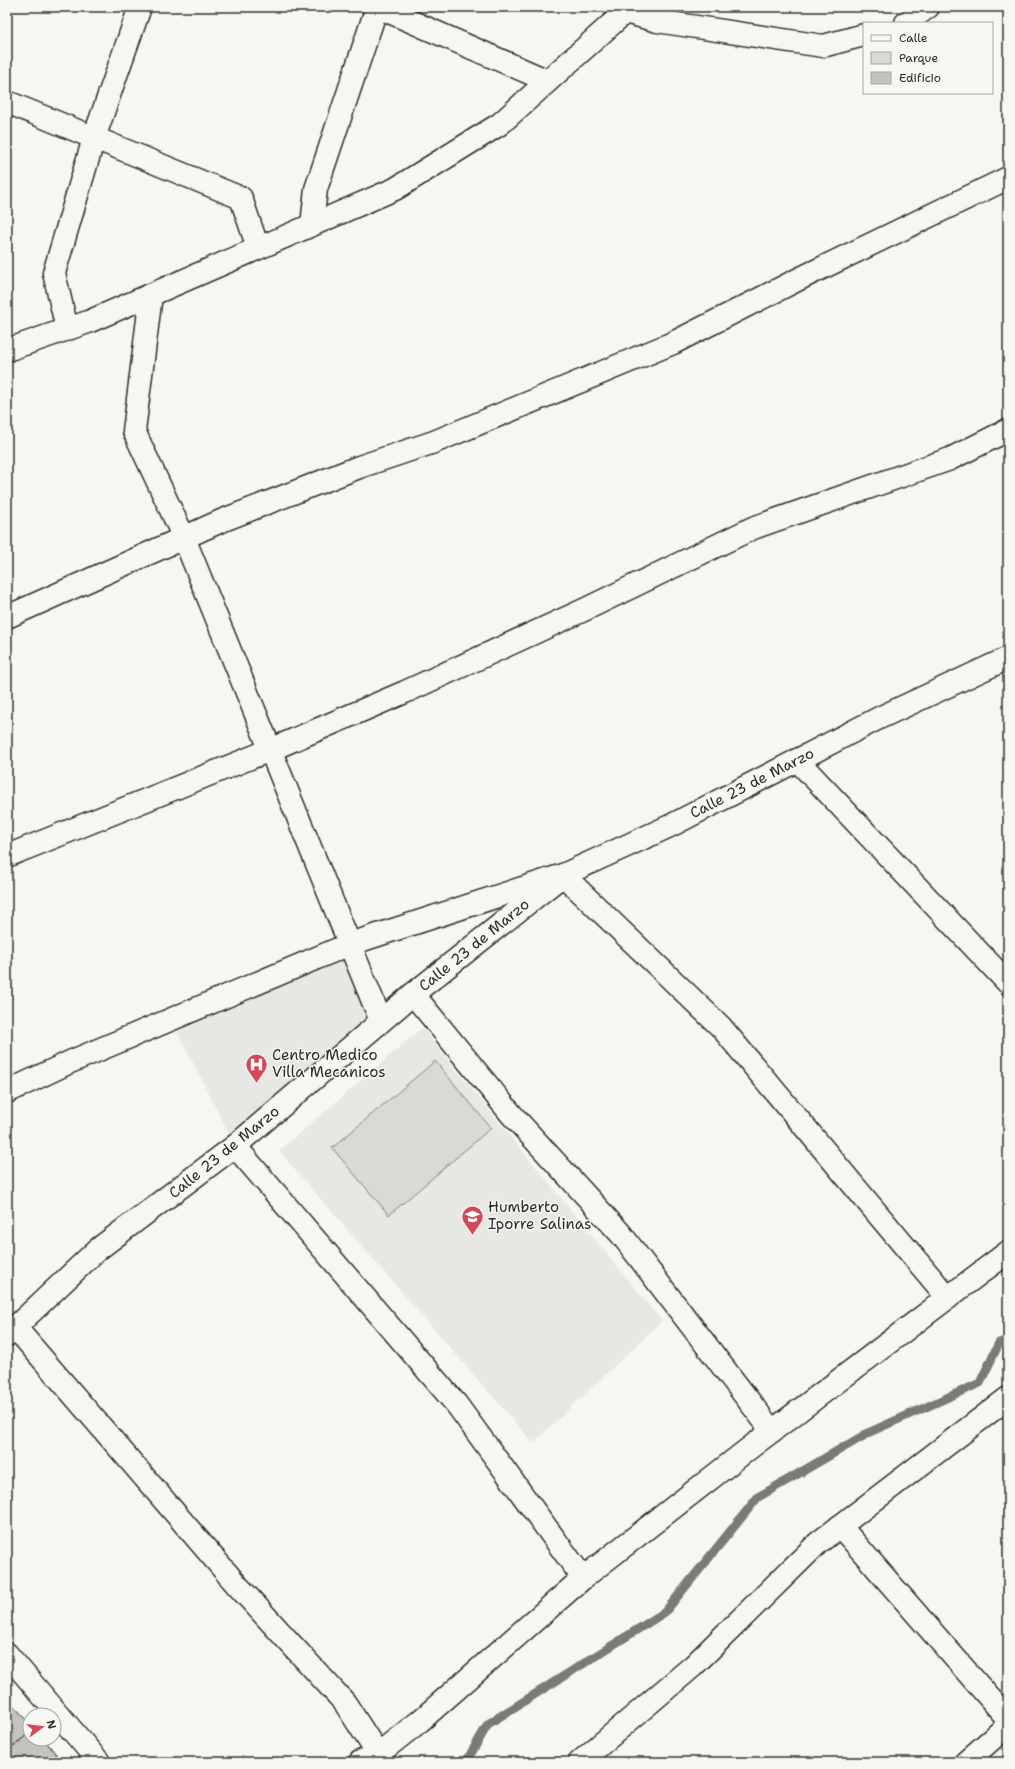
<svg xmlns="http://www.w3.org/2000/svg" width="1015" height="1769" viewBox="0 0 1015 1769" font-family="'Shantell Sans',sans-serif">
	<style>
		.built { fill: #e7e7e3 }
		.green { fill: #d9d9d5; stroke: #828280 }
		.lines { fill: none; stroke-linecap: round; stroke-linejoin: round }
		.stream { stroke: #7a7a78; stroke-width: 9 }
		.building { fill: #c3c3c0; stroke: #2b2b2b }
		.minor-casing { stroke: #2b2b2b; stroke-width: 25 }
		.minor { stroke: #f6f6f2; stroke-width: 22 }
		.labels { text-anchor: middle; stroke-width: 3; stroke-linejoin: round; paint-order: stroke }
		.street-label { font-size: 15px; fill: #2b2b2b; stroke: #f6f6f2 }
		.poi-label { font-size: 15px; fill: #2b2b2b; stroke: #f6f6f2; text-anchor: start }
	</style>
	<rect width="100%" height="100%" fill="#f6f6f2"/>
	<filter id="ink" filterUnits="userSpaceOnUse"><feTurbulence type="fractalNoise" baseFrequency=".025" numOctaves="2"/><feDisplacementMap in="SourceGraphic" scale="8" xChannelSelector="R" yChannelSelector="G"/><feConvolveMatrix kernelMatrix="1 2 1 2 8 2 1 2 1" color-interpolation-filters="sRGB"/></filter>
	<g filter="url(#ink)">
		<g class="built">
			<path d="M350 944 381 1021 235 1146 171 1019Z"/>
			<path d="M422 1028 662 1321 533 1443 279 1151Z"/>
		</g>
		<path class="green" d="M435 1061 491 1128 389 1215 332 1148Z"/>
		<g class="lines">
			<path class="stream" d="M466 1762 488 1724 665 1612 758 1497 870 1432 980 1383 999 1343 1008 1340"/>
		</g>
		<g class="building">
			<path d="M7 1699 30 1723V1732L7 1752Z"/>
			<path d="M30 1732V1739H44L62 1762H7V1752Z"/>
		</g>
		<g class="lines">
			<defs>
				<g id="minor">
					<path d="M378 7 548 81"/>
					<path d="M620 7 625 12 657 21 823 46 864 35"/>
					<path d="M906 23 928 7"/>
					<path d="M7 102 241 198 258 248"/>
					<path d="M312 225 316 189 377 7"/>
					<path d="M151 295 134 431 184 538 381 1021"/>
					<path d="M67 329 54 273 94 138 140 7"/>
					<path d="M7 350 88 322 395 189 500 124 625 12"/>
					<path d="M7 617 221 521 359 467 434 442 673 343 799 279 1008 178"/>
					<path d="M797 760 1008 983"/>
					<path d="M7 856 270 750 405 692 586 609 753 528 950 459 1008 430"/>
					<path d="M413 994 512 1115 621 1234 772 1431"/>
					<path d="M7 1092 70 1062 350 944 563 875 721 1027 948 1298"/>
					<path d="M235 1146 457 1405 583 1578"/>
					<path d="M15 1327 237 1585 345 1703 383 1762"/>
					<path d="M7 1335 97 1250 235 1146 413 994 563 875 672 825 879 718 1008 658"/>
					<path d="M840 1526 1008 1719"/>
					<path d="M7 1654 99 1762"/>
					<path d="M360 1762 378 1754 420 1721 583 1578 751 1447 1008 1252"/>
					<path d="M580 1762 693 1666 818 1543 1008 1398"/>
					<path d="M966 1762 1008 1725"/>
				</g>
			</defs>
			<use href="#minor" class="minor-casing"/>
			<use href="#minor" class="minor"/>
		</g>
	</g>
	<defs>
		<symbol id="hospital-pin" viewBox="-11 -11 22 30"><path d="M0 17L-7.5 6A9.5 9.5 0 1 1 7.5 6Z" fill="#d1495b" stroke="#f6f6f2"/><path d="M-5-5h3v3.5h4V-5h3V5h-3V1.5h-4V5h-3Z" fill="#fff"/></symbol>
		<symbol id="school-pin" viewBox="-11 -11 22 30"><path d="M0 17L-7.5 6A9.5 9.5 0 1 1 7.5 6Z" fill="#d1495b" stroke="#f6f6f2"/><path d="M0-5L7-2L0 1L-7-2ZM-4 1L0 2.5L4 1V4Q0 6-4 4Z" fill="#fff"/></symbol>
	</defs>
	<g fill-rule="evenodd">
		<use href="#hospital-pin" x="244" y="1052" width="25" height="34"/>
		<use href="#school-pin" x="460" y="1204" width="25" height="34"/>
	</g>
	<g class="labels">
		<g class="street-label">
			<text transform="translate(752 783) rotate(-27)" y="5">Calle 23 de Marzo</text>
			<text transform="translate(474 945) rotate(-39)" y="5">Calle 23 de Marzo</text>
			<text transform="translate(224 1152) rotate(-39)" y="5">Calle 23 de Marzo</text>
		</g>
		<g class="poi-label">
			<text x="272" y="1060">Centro Medico<tspan x="272" dy="17">Villa Mecanicos</tspan></text>
			<text x="488" y="1212">Humberto<tspan x="488" dy="17">Iporre Salinas</tspan></text>
		</g>
	</g>
	<rect width="1015" height="1769" fill="none" stroke="#f6f6f2" stroke-width="24"/>
	<rect x="12" y="12" width="991" height="1745" fill="none" stroke="#2b2b2b" stroke-width="1.5" filter="url(#ink)"/>
	<rect x="863" y="22" width="130" height="72" fill="#f6f6f2" stroke="#a5a5a2"/>
	<rect x="871" y="35" width="20" height="6" fill="#f6f6f2" stroke="#a5a5a2"/>
	<text x="899" y="42" font-size="12" fill="#2b2b2b">Calle</text>
	<rect x="871" y="52" width="20" height="12" fill="#d9d9d5" stroke="#a5a5a2"/>
	<text x="899" y="62" font-size="12" fill="#2b2b2b">Parque</text>
	<rect x="871" y="72" width="20" height="12" fill="#c3c3c0" stroke="#a5a5a2"/>
	<text x="899" y="82" font-size="12" fill="#2b2b2b">Edificio</text>
	<g transform="translate(42 1727) rotate(75)"><circle r="19" fill="#f6f6f2" stroke="#a5a5a2"/>
	<path d="M0-3L7 15L0 10L-7 15Z" fill="#d1495b"/>
	<text y="-6" font-size="11" font-weight="bold" text-anchor="middle" fill="#2b2b2b">N</text>
	</g>
</svg>
